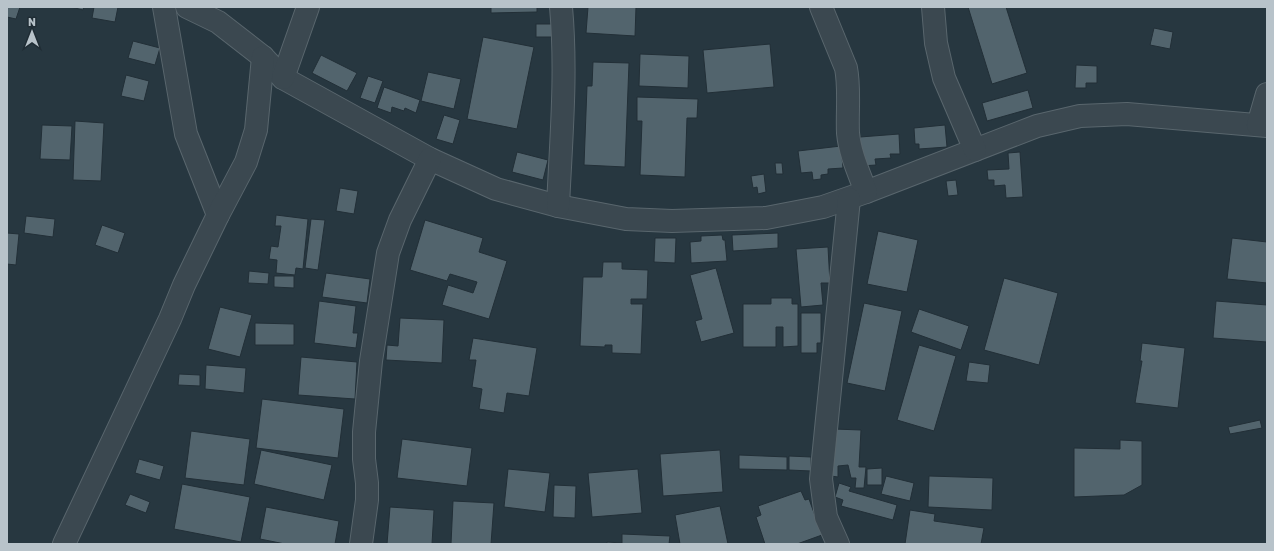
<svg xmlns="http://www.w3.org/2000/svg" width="1274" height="551" viewBox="0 0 1274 551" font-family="Rubik,sans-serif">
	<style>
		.building { fill: #52646d; stroke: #222f37 }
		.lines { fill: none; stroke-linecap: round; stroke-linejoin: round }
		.minor-casing { stroke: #59666d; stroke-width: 24 }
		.minor { stroke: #3b4850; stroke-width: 22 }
	</style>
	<rect width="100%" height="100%" fill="#273740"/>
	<g class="building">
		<path d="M7 7H20L16 19 7 17Z"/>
		<path d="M71 7H84L83 10Z"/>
		<path d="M94 7H118L115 22 92 18Z"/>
		<path d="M491 7H537V12L491 13Z"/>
		<path d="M588 7H636L635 36 586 33Z"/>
		<path d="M968 7H1006L1027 73 992 84Z"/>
		<rect x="536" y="24" width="18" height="13"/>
		<path d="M1154 28 1173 32 1170 49 1150 45Z"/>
		<path d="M483 37 534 47 517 129 467 119Z"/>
		<path d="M133 41 160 48 155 65 128 58Z"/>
		<path d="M770 44 774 87 707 93 703 50Z"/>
		<path d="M640 54 689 56 688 88 639 86Z"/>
		<path d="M321 55 357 73 347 91 312 73Z"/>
		<path d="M593 62 629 63 625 167 584 165 587 86H592Z"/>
		<path d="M1076 65 1097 66V83H1086V88H1075Z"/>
		<path d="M428 72 461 79 454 109 421 101Z"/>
		<path d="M126 75 149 81 144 101 121 96Z"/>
		<path d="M368 76 383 81 375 103 360 98Z"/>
		<path d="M384 87 420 100 416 113 405 108 404 111 392 107 391 113 377 108Z"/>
		<path d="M1028 90 1033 108 987 121 982 103Z"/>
		<path d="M637 97 698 99 697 118H687L685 177 640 175 642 121H637Z"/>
		<path d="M444 115 460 120 453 144 436 139Z"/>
		<path d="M75 121 104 123 101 181 73 180Z"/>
		<path d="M42 125 72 126 70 160 40 159Z"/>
		<path d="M945 125 947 147 919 149V144H915L914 128Z"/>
		<path d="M899 134 900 154H890L891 158 875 159 876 165 861 166 860 137Z"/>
		<path d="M841 146 843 168 828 169V174L821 175V179L813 180 812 172 801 173 798 151Z"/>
		<path d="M517 152 548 160 543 180 512 172Z"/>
		<path d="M1020 152 1023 197 1006 198 1005 185 994 186V180H988L987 170 1009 169 1008 153Z"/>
		<path d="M775 163H782L783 174H776Z"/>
		<path d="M764 174 766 192 758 194 757 187 753 188 751 176Z"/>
		<path d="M956 180 958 195 948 196 946 181Z"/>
		<path d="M340 188 358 191 354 214 336 211Z"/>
		<path d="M276 215 308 219 303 269 296 268 295 275 276 273 277 260 269 259 271 246 278 247 281 226H275Z"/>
		<path d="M26 216 55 219 53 237 24 233Z"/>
		<path d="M311 219 325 220 318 270 305 268Z"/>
		<path d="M425 220 483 238 479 252 507 261 489 319 442 305 448 285 473 293 477 282 450 274 447 281 410 270Z"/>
		<path d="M102 225 125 233 118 253 95 245Z"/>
		<path d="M878 231 918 240 907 292 867 284Z"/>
		<path d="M7 233 19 234 16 265 7 264Z"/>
		<path d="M778 233V248L733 251 732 235Z"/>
		<path d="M722 235 723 240H725L727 261 691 263 690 242 701 241V236Z"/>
		<path d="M655 238H676L675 263 654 262Z"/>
		<path d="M1232 238 1267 242V283L1227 279Z"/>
		<path d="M828 247 830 283H821L823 305 801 307 796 249Z"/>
		<path d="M603 262H622V269L648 270 647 299H631V304H643L641 354 612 353V345H605V347L580 346 583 277H602Z"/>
		<path d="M716 268 734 333 701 342 695 321 702 319 690 275Z"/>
		<path d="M249 271 269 273 268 284 248 283Z"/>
		<path d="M326 273 370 279 367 303 322 297Z"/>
		<path d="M274 276H294V288L274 287Z"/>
		<path d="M1004 278 1058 293 1039 365 984 350Z"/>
		<path d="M771 298H792V304H798V346L783 347V327H776V347H743V304H771Z"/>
		<path d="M319 301 356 306 353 333H358L356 348 314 343Z"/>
		<path d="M1216 301 1267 305V342L1213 338Z"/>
		<path d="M864 303 902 311 885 391 847 383Z"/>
		<path d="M220 307 252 315 240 357 208 349Z"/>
		<path d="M919 309 969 326 961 350 911 332Z"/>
		<path d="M801 313H821V343H817V353H801Z"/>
		<path d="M400 318 444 320 442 363 386 360 387 345 398 346Z"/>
		<path d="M255 323 294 324V345H255Z"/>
		<path d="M473 338 537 348 529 396 507 393 504 413 479 409 482 389 472 387 476 360H469Z"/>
		<path d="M1142 343 1185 348 1178 408 1135 403 1142 361H1140Z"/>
		<path d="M919 345 956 356 934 431 897 420Z"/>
		<path d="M301 357 357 362 355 399 298 395Z"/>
		<path d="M969 362 990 365 988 383 966 381Z"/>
		<path d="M206 365 246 368 244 393 205 389Z"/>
		<path d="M179 374 200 375V386L178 385Z"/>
		<path d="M262 399 344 409 338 458 256 448Z"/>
		<path d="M1260 420 1262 428 1230 434 1228 427Z"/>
		<path d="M834 429 861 430 859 467H866L864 488H855L856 478H851L848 465 838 466V477L831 476Z"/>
		<path d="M191 431 250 439 244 485 185 478Z"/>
		<path d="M402 439 472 448 467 486 397 478Z"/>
		<path d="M1120 440 1142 441V485L1124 495 1074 497V448L1120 449Z"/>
		<path d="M261 450 332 465 324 500 254 484Z"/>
		<path d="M720 450 723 492 663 496 660 454Z"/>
		<path d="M739 455 787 457V470L739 469Z"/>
		<path d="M789 456 811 457V471L789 470Z"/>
		<path d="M139 459 164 466 160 480 135 473Z"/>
		<path d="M882 468V485H867V469Z"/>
		<path d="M508 469 550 473 545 512 504 507Z"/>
		<path d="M638 469 642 513 592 517 588 473Z"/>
		<path d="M886 476 914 483 910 501 881 494Z"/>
		<path d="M929 476 993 478 992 510 928 507Z"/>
		<path d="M839 483 851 487 849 491 897 505 893 520 841 506 843 500 835 497Z"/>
		<path d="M182 484 250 497 241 542 174 529Z"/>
		<path d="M554 485 576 486 575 518 553 517Z"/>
		<path d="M801 491 805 500 809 499 822 535 797 544H765L756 517 761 515 758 506Z"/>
		<path d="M130 494 150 502 146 513 125 505Z"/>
		<path d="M453 501 494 503 491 544H451Z"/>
		<path d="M720 506 728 544H680L675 515Z"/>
		<path d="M266 507 339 521 335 544H285L260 539Z"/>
		<path d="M390 507 434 510 432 544H387Z"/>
		<path d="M910 510 935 514 934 521 984 528 981 544H905Z"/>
		<path d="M622 534 670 536 669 544H607V542L622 543Z"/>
	</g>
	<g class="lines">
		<defs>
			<g id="minor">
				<path d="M164 7 186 134 218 215"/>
				<path d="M187 7 218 22 263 57 283 78 430 159 496 189 558 206 626 219 672 221 766 218 823 207 866 192 1037 126 1080 116 1127 114 1267 126"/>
				<path d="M821 7 846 68C850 88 847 112 848 133 850 154 859 173 866 192"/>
				<path d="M933 7 936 43 944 78 975 150"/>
				<path d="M283 78 308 7"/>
				<path d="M1258 125 1267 94"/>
				<path d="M558 206C561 140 567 73 561 7"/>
				<path d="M64 544 170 319 184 285 218 215 246 162 256 130 263 57"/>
				<path d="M361 544 367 500V483L364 459V432L371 361 388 253 400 220 430 159"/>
				<path d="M838 544 826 517 821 479 849 199"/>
			</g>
		</defs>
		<use href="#minor" class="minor-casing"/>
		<use href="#minor" class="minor"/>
	</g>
	<rect width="1274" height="551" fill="none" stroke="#b8c3ca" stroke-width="16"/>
	<g transform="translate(32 32)" stroke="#202d35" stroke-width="3" paint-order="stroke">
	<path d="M0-3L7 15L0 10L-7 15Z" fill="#b8c3ca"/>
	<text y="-6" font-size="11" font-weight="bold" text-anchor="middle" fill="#b8c3ca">N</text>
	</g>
</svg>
